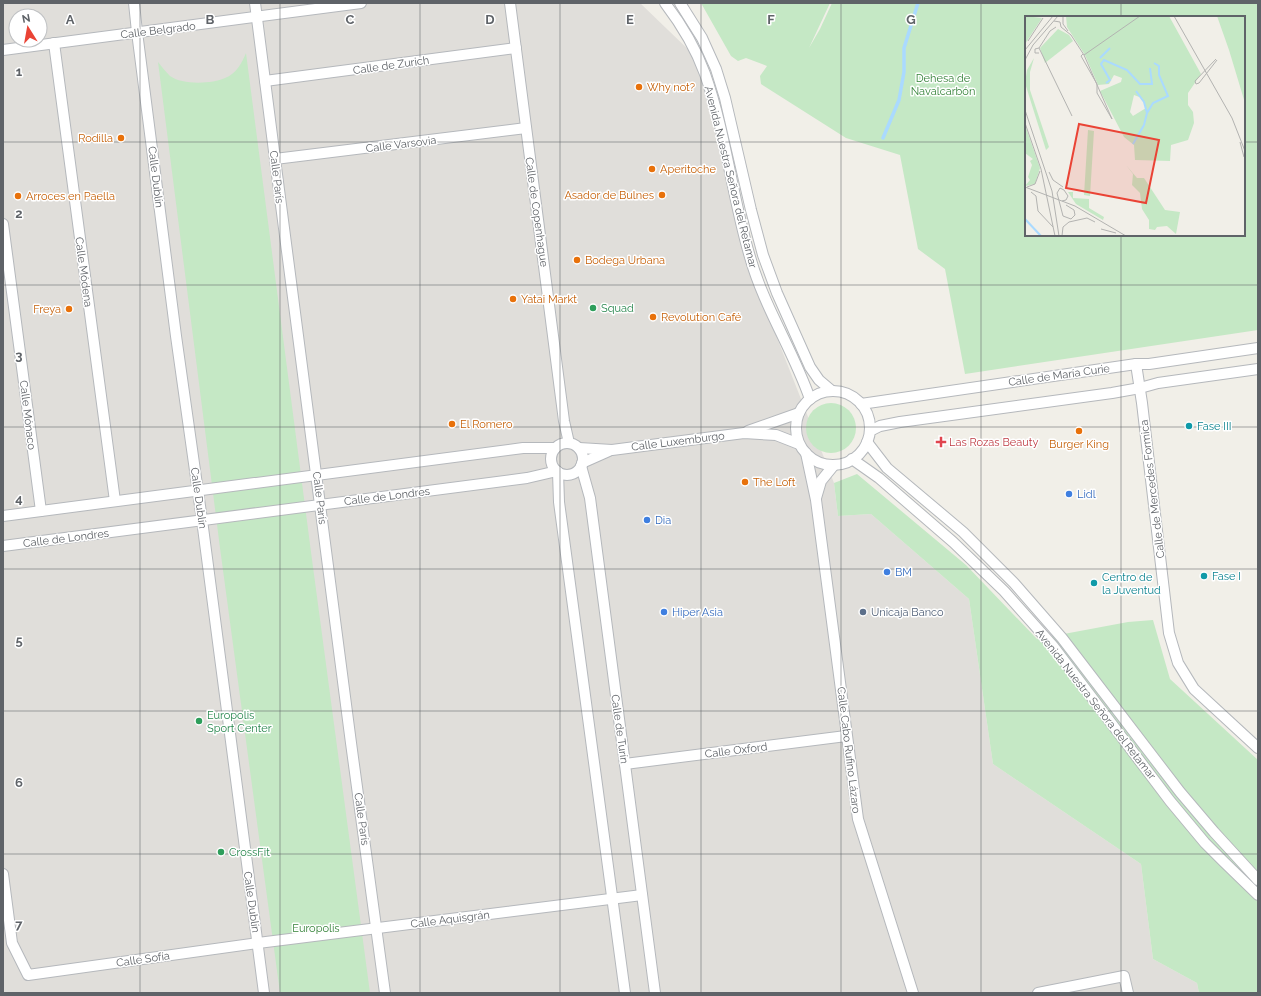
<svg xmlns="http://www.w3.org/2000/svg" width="1261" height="996" viewBox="0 0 1261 996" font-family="Raleway,sans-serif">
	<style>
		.industrial { fill: #e0deda; fill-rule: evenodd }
		.green { fill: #c5e8c5; fill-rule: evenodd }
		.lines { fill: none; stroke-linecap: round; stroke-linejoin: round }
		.stream { stroke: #aadaff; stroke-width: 3.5 }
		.street-casing { stroke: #b5b8bc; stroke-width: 12 }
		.street { stroke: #fff; stroke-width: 10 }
		.grid { fill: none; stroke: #5f6368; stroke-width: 1; stroke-opacity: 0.55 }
		.food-dot { fill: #e8710a; stroke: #fff; stroke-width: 1.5 }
		.leisure-dot { fill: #2e9e5b; stroke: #fff; stroke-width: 1.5 }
		.culture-dot { fill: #0f9aa8; stroke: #fff; stroke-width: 1.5 }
		.health-dot { fill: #e0444e; stroke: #fff; stroke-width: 1.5 }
		.shop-dot { fill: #3f7fe0; stroke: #fff; stroke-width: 1.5 }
		.service-dot { fill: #5c6f8a; stroke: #fff; stroke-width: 1.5 }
		.labels { text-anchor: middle; stroke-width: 3; stroke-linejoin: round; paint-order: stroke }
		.street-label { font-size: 11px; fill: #5f6368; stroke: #fff }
		.park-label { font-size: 11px; fill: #348238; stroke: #fff }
		.food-label { font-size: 11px; fill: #c56008; stroke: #fff; text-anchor: start }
		.leisure-label { font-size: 11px; fill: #27864d; stroke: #fff; text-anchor: start }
		.culture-label { font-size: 11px; fill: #0d838f; stroke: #fff; text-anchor: start }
		.health-label { font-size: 11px; fill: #be3a42; stroke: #fff; text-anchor: start }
		.shop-label { font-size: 11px; fill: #366cbe; stroke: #fff; text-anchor: start }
		.service-label { font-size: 11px; fill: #4e5e75; stroke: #fff; text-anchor: start }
		.inset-river { fill: none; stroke: #aadaff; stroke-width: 2 }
		.inset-road { fill: none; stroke: #b3b3b1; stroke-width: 1 }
		.view { fill: #ea4335; fill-opacity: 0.15; stroke: #ea4335; stroke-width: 2 }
		.inset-edge { fill: none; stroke: #5f6368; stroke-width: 2 }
		.grid-label { font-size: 13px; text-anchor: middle; font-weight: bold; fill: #5f6368; stroke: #fff; stroke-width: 3; stroke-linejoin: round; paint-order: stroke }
	</style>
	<rect width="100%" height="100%" fill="#f1efe8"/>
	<path class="industrial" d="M3 3H640L695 56 759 292 834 483 838 516 871 514 969 599 993 764 1141 864 1153 959 1197 983 1199 993H3ZM16 16H40V40H16Z"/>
	<g class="green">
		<path d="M701 3H830L809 48 820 29 832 3H1258V330L965 374 945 269 918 249 900 155 846 138 761 84 760 76 767 66 746 58 738 61 731 56ZM1026 17H1244V235H1026Z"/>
		<path d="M246 53 311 552 370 993H280L220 548 158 62C162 67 166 72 170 76 182 85 212 84 225 78 236 74 242 63 246 53Z"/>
		<circle cx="831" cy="428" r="25"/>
		<path d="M857 474 966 565 1037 639 1128 622 1153 620 1170 679 1258 760V993H1199L1197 983 1153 959 1141 864 993 764 969 599 871 514 838 516 834 483Z"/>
	</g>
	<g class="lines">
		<path class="stream" d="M883 138 899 100 904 72V48L918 3"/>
		<defs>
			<g id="street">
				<path d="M134 3 137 32 176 336 202 520 264 993"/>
				<path d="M255 3 275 159 351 743 385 993"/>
				<path d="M510 3 564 421 569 443"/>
				<path d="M665 3C681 24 696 49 705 74 726 133 732 197 750 257 764 307 793 350 810 399"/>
				<path d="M680 3 702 38 716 69 725 98 751 210 763 255 777 293 810 367 819 380 832 391"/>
				<path d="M54 43 115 501"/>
				<path d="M3 50 361 3"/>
				<path d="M265 81 516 48"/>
				<path d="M275 159 526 128"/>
				<path d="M3 224 41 511"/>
				<path d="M1136 364 1142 403 1169 633 1178 663 1194 689 1258 748"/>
				<circle cx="833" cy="428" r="37"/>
				<path d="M861 404 1136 364H1149L1258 348"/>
				<path d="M748 431 799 413"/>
				<path d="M870 431 880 426 900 422 1112 393 1140 388 1158 383 1258 369"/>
				<path d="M867 442 887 468 963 532 1014 583 1062 638 1180 792 1214 832 1258 880"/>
				<circle cx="567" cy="459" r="16"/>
				<path d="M579 448 612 450 744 433 776 435 799 444"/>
				<path d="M806 453 816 500 858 819 913 993"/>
				<path d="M852 459 879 478 953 542 1004 591 1053 646 1170 801 1205 843 1224 862 1258 895"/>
				<path d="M582 463 609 451"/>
				<path d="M581 466 590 498 655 993"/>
				<path d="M558 472 559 502 625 993"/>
				<path d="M816 498 821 481 834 465"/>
				<path d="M3 516 523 448H555"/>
				<path d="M3 546 527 478 557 471"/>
				<path d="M625 764 846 736"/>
				<path d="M3 874 12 943 28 975 258 943 642 895"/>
				<path d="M1038 993 1124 976 1128 993"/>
			</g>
		</defs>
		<use href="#street" class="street-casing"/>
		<use href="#street" class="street"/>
	</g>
	<path class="grid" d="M140 3V993M280 3V993M420 3V993M560 3V993M701 3V993M841 3V993M981 3V993M1121 3V17M3 142H1026M1244 142H1258M1121 235V993M3 285H1258M3 427H1258M3 569H1258M3 711H1258M3 854H1258"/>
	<g class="food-dot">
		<circle cx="639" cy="87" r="4"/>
		<circle cx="121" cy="138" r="4"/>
		<circle cx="652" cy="169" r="4"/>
		<circle cx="662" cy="195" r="4"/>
		<circle cx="18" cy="196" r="4"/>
		<circle cx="577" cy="260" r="4"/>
		<circle cx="513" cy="299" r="4"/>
		<circle cx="69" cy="309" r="4"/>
		<circle cx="653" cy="317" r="4"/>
		<circle cx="452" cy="424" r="4"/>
		<circle cx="1079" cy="431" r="4"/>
		<circle cx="745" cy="482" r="4"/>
	</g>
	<g class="leisure-dot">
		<circle cx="593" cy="308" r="4"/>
		<circle cx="199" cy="721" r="4"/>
		<circle cx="221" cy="852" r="4"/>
	</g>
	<g class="culture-dot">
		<circle cx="1189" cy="426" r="4"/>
		<circle cx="1204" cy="576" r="4"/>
		<circle cx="1094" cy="583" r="4"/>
	</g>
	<path class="health-dot" d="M939 436h4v4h4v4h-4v4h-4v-4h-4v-4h4z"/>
	<g class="shop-dot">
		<circle cx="1069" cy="494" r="4"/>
		<circle cx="647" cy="520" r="4"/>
		<circle cx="887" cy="572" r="4"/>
		<circle cx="664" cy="612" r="4"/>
	</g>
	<circle class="service-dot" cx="863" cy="612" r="4"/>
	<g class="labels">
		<g class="street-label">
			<text transform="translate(158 30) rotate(-7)" y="4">Calle Belgrado</text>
			<text transform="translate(391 65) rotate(-8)" y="4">Calle de Zurich</text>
			<text transform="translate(401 144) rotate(-7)" y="4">Calle Varsovia</text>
			<text transform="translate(156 177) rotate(83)" y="4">Calle Dublín</text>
			<text transform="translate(277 177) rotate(83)" y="4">Calle París</text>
			<text transform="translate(731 177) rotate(76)" y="4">Avenida Nuestra Señora del Retamar</text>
			<text transform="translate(537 212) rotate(82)" y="4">Calle de Copenhague</text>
			<text transform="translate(84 272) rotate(82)" y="4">Calle Módena</text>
			<text transform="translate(1059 375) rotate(-8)" y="4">Calle de María Curie</text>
			<text transform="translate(28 415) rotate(83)" y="4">Calle Mónaco</text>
			<text transform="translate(678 441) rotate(-7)" y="4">Calle Luxemburgo</text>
			<text transform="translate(1152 489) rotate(-97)" y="4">Calle de Mercedes Formica</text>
			<text transform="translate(387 496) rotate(-7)" y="4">Calle de Londres</text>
			<text transform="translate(199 498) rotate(82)" y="4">Calle Dublín</text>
			<text transform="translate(320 498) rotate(83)" y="4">Calle París</text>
			<text transform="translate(66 538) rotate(-7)" y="4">Calle de Londres</text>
			<text transform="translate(1096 704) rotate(52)" y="4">Avenida Nuestra Señora del Retamar</text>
			<text transform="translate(620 729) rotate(82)" y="4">Calle de Turín</text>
			<text transform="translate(736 750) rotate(-7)" y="4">Calle Oxford</text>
			<text transform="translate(849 750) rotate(83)" y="4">Calle Cabo Rufino Lázaro</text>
			<text transform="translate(362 819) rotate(82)" y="4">Calle París</text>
			<text transform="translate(252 902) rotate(82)" y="4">Calle Dublín</text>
			<text transform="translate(450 919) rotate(-7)" y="4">Calle Aquisgrán</text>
			<text transform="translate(143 959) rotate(-8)" y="4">Calle Sofía</text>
		</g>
		<g class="park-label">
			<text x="943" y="82">Dehesa de<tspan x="943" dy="13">Navalcarbón</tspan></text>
			<text x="316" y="932">Europolis</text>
		</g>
		<g class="food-label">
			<text x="647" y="91">Why not?</text>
			<text x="113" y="142" text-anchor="end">Rodilla</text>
			<text x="660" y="173">Aperitoche</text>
			<text x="654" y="199" text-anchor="end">Asador de Bulnes</text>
			<text x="26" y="200">Arroces en Paella</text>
			<text x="585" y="264">Bodega Urbana</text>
			<text x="521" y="303">Yatai Markt</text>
			<text x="61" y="313" text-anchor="end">Freya</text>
			<text x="661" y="321">Revolution Café</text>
			<text x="460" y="428">El Romero</text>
			<text x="1079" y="448" text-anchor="middle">Burger King</text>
			<text x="753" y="486">The Loft</text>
		</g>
		<g class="leisure-label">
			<text x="601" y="312">Squad</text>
			<text x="207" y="719">Europolis<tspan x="207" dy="13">Sport Center</tspan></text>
			<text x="229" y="856">CrossFit</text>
		</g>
		<g class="culture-label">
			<text x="1197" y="430">Fase III</text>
			<text x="1212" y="580">Fase I</text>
			<text x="1102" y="581">Centro de<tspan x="1102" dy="13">la Juventud</tspan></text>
		</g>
		<g class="health-label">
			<text x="949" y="446">Las Rozas Beauty</text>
		</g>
		<g class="shop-label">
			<text x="1077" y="498">Lidl</text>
			<text x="655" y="524">Dia</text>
			<text x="895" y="576">BM</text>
			<text x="672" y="616">Hiper Asia</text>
		</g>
		<g class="service-label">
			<text x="871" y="616">Unicaja Banco</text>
		</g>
	</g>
	<g transform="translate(1025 16)">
		<rect width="220" height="220" fill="#f1efe8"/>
		<path d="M0 0 17 2 0 28ZM41 0H144L176 58 163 77V89L168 96 169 107 163 124 146 129 145 145 110 144 109 129 99 121 75 75 96 66 97 62 89 59 84 68 73 69 60 39 42 11ZM109 79 117 82 121 92 108 100 105 96ZM192 0H220V87L204 34ZM33 13 44 19 48 25 20 47 15 32ZM9 42 5 56V74L24 131 21 134 0 67 2 54ZM0 109 15 152 10 168 0 170 5 164 3 161 7 149 5 145 8 143 0 137ZM63 114 69 115 65 180 59 179ZM101 149 112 162H119L140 194 155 196 151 218 142 210 132 211 130 214 124 213V204L117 193 115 177 107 169 108 158ZM43 176H48V182L64 183V192L79 201 78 204 51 188Z" fill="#c5e8c5" fill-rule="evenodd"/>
		<path class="inset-river" d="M75 42 85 32M81 67 85 64 76 48 79 44 102 54 115 68H127L125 52M122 97 128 87 143 80 134 59V50L129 47M108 128 119 109 122 97 119 86 111 75M0 203 16 220"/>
		<path class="inset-road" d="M38 0V8L43 15M149 0 207 102 220 135M29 5 35 6 36 11 46 19 59 39 87 103 72 77V68L56 40 58 38M3 25 18 2M14 32 47 100M0 34 28 0M14 37H10V33L14 32 25 15 31 11M59 39 115 0M191 43 170 65 171 68 174 67 192 44M0 44 8 29 33 0M0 94 27 175 34 220M0 107 16 153 30 220M215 126 219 141M24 156 28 164 38 171M0 171 50 190 101 220M2 171 10 168 15 155M6 176 11 180 13 195 28 211M37 185 41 184 43 180 39 174 35 172 32 177 38 200 46 203 50 199 49 194 41 189M76 213 91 217M37 220 38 211 44 206 62 202 70 206"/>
		<path class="view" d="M54 108 134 124 121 187 41 172Z"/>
		<rect width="220" height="220" class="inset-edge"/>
	</g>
	<g class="grid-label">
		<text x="70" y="24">A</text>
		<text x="210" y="24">B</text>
		<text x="350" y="24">C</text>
		<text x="490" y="24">D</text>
		<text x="630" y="24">E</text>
		<text x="771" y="24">F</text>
		<text x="911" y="24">G</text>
		<text x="19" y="76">1</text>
		<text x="19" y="218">2</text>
		<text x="19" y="360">3</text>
		<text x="19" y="503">4</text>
		<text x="19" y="645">5</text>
		<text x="19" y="787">6</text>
		<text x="19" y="929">7</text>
	</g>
	<rect width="1261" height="996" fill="none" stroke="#5f6368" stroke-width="8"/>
	<g transform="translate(28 28) rotate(349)"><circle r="19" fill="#ffffff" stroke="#bfc1c3"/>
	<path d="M0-3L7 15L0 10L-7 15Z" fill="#ea4335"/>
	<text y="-6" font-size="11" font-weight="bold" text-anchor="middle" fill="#5f6368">N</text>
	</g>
</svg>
